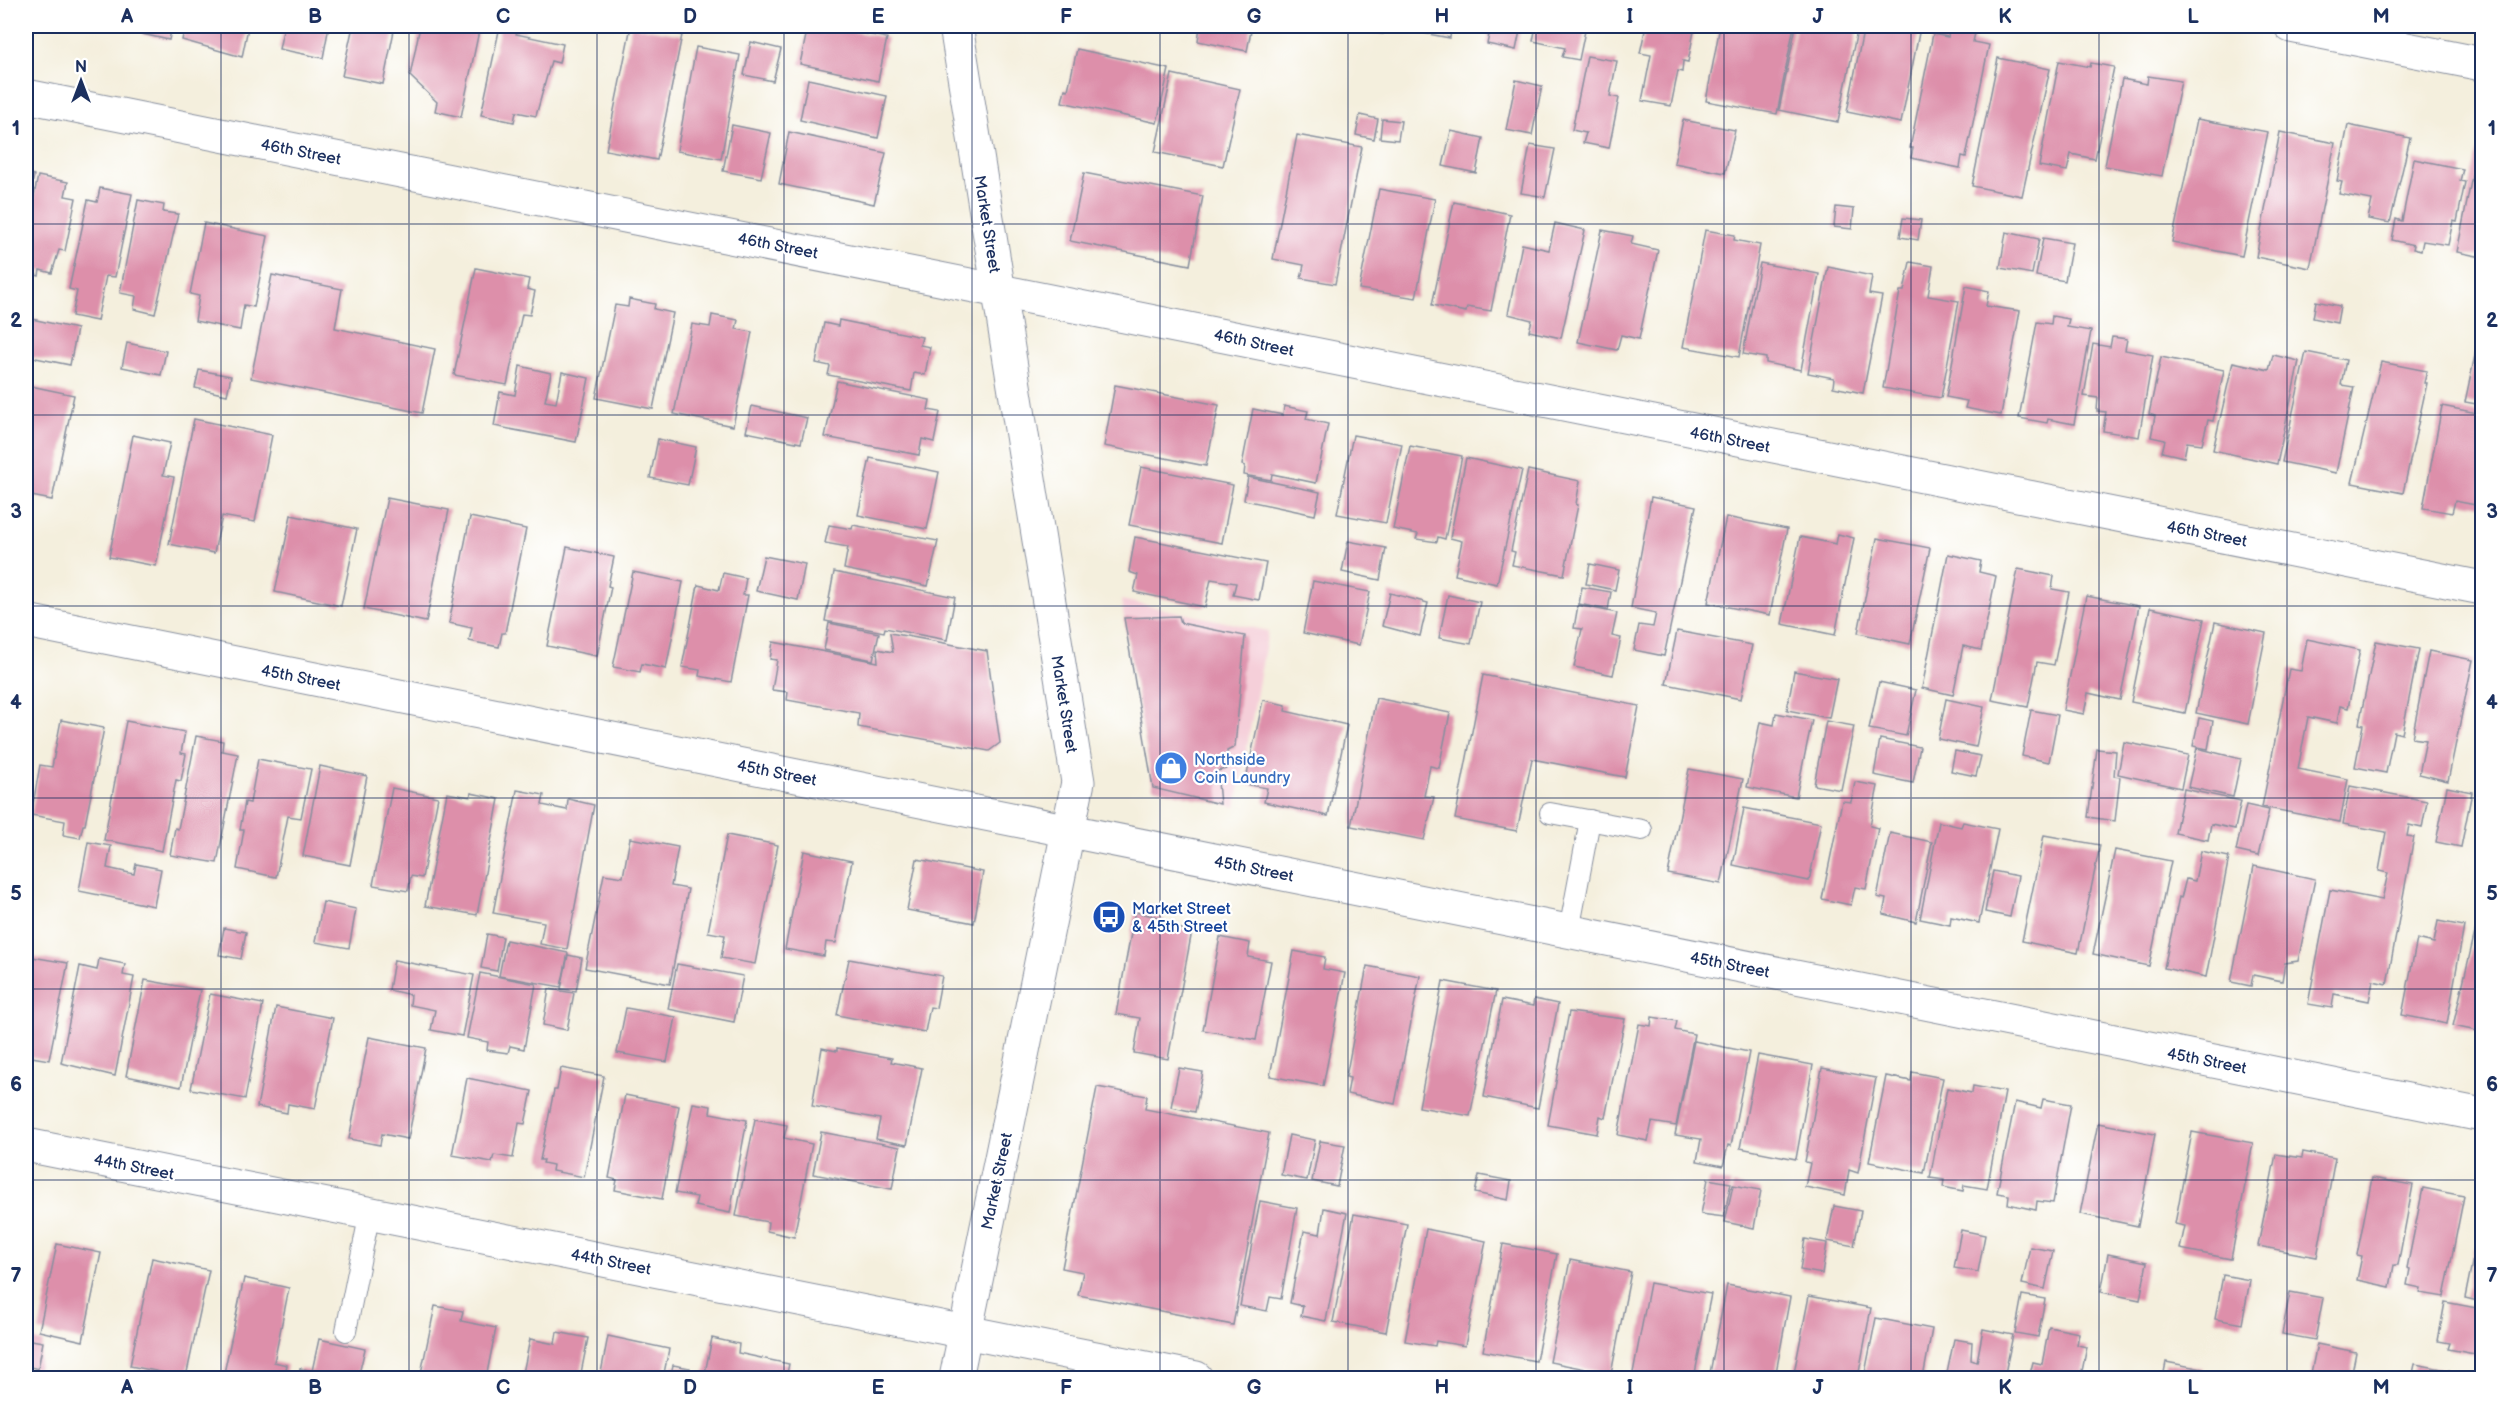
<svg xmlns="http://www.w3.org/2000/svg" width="2508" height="1404" viewBox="0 0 2508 1404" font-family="'Balsamiq Sans',sans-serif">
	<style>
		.built { fill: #f5cfd9 }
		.building { fill: #dd8faa }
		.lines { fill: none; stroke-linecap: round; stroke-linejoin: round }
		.service-casing { stroke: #888f9e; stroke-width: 22 }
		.minor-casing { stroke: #888f9e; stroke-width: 35 }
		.tertiary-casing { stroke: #888f9e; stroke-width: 35 }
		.service { stroke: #fff; stroke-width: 20 }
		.minor { stroke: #fff; stroke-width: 33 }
		.tertiary { stroke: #fff; stroke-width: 33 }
		.grid { fill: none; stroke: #1b2f5e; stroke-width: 1.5; stroke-opacity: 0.55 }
		.labels { text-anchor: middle; stroke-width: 4.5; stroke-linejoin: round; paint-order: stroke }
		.street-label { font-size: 16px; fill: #1b2f5e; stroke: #fff }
		.shop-label { font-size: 16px; fill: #366cbe; stroke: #fff; text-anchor: start }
		.transit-label { font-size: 16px; fill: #164399; stroke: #fff; text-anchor: start }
		.neatline { fill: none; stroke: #1b2f5e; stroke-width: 2 }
		.grid-label { font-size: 20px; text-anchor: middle; font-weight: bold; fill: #1b2f5e }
	</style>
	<rect width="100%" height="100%" fill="#fff"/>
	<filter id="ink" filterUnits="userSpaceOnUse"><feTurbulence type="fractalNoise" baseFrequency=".0167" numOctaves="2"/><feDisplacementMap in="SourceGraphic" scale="12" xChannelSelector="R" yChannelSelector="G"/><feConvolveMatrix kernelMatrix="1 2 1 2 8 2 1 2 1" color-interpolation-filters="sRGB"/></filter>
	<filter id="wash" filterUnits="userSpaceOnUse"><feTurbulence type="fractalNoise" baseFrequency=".008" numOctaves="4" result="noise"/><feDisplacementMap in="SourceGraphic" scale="24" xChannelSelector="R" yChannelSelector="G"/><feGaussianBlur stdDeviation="1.35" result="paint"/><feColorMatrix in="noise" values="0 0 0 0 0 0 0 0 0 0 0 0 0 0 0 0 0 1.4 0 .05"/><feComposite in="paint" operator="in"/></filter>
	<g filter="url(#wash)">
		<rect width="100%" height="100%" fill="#f4efdd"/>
		<path class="built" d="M1121 600 1268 631 1236 807 1153 788Z"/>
		<g id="blocks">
			<g class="building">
				<path d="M144 26H172L169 40 142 34Z"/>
				<path d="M185 26H246L248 28 242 57 182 40Z"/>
				<path d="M284 26H329L323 58 279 49Z"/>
				<path d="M353 26H395L383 84 342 76Z"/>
				<path d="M420 26H480L461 117 435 111 437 102 410 76Z"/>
				<path d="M500 26 525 28V31L517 30 516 34 563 44 559 63 551 61 536 116 516 112 514 122 481 115Z"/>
				<path d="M631 26 682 35 657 160 606 150Z"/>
				<path d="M808 26H826L887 38 878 81 800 64Z"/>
				<path d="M1200 26H1252L1247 51 1198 41Z"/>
				<path d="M1344 26H1384L1383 34Z"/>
				<path d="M1408 26H1456L1455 29 1451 28 1450 38 1407 30Z"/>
				<path d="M1469 26H1521L1516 50 1487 44 1489 35 1468 30Z"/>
				<path d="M1536 26H1586L1579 60 1562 57 1565 48 1533 41Z"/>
				<path d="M1646 26H1695L1688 62 1683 61 1682 72 1678 71 1671 106 1642 101 1651 55 1640 53Z"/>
				<path d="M1720 26H1794L1777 114 1706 101Z"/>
				<path d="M1796 26H1858L1838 122 1779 110Z"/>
				<path d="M1864 26H1884L1919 33 1901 123 1847 112Z"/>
				<path d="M1949 28 1975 33 1973 42 1989 45 1966 157 1962 156 1960 168 1911 158 1913 148H1910L1933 34 1948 37Z"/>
				<path d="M751 42 781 49 773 81 744 75Z"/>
				<path d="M696 47 740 55 721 159 677 151Z"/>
				<path d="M1077 49 1169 69 1157 123 1062 102 1065 89 1068 90Z"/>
				<path d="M1587 56 1617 61 1610 96 1619 98 1609 148 1583 143 1586 133 1572 130Z"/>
				<path d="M1998 58 2050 69 2022 196 1972 186Z"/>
				<path d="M2059 61 2090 67 2091 63 2114 67 2095 159 2071 154 2067 171 2039 166Z"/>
				<path d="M1172 74 1240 89 1223 166 1155 152Z"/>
				<path d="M2148 76 2181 81 2162 176 2105 166 2122 79 2147 84Z"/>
				<path d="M808 79 887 96 878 138 800 120Z"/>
				<path d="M1516 80 1542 86 1532 135 1506 130Z"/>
				<path d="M1360 115 1378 119 1374 139 1356 135Z"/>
				<path d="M1382 119 1401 121 1398 140 1380 138Z"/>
				<path d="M2197 119 2268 132 2242 256 2172 242Z"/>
				<path d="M1683 120 1735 130 1725 173 1674 163Z"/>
				<path d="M732 125 771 133 761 178 723 171Z"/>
				<path d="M2348 125 2410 138 2390 223 2368 219 2372 200 2339 194 2342 182 2337 181Z"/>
				<path d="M1451 131 1483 138 1476 173 1443 166Z"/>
				<path d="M789 132 886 153 874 204 779 184Z"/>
				<path d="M2280 132 2335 143 2310 268 2256 257Z"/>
				<path d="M1297 135 1362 147 1335 284 1301 278 1304 265 1273 259Z"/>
				<path d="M1530 145 1555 149 1545 197 1521 193Z"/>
				<path d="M2477 151 2482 152V257L2457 252Z"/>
				<path d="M2414 159 2463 169 2460 181 2465 182 2457 222 2453 221 2448 245 2423 241 2421 251 2413 249 2414 245 2392 240 2396 219 2402 221Z"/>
				<path d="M26 173 34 175 27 213H26Z"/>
				<path d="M1084 173 1203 196 1190 265 1070 241Z"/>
				<path d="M38 176 68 182 65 196 76 198 65 251 59 250 52 273 40 270 39 276 26 272V234Z"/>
				<path d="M100 188 132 194 115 277 106 276 97 321 72 316 77 291 69 289 88 200 97 202Z"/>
				<path d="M1379 189 1435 199 1416 298 1359 289Z"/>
				<path d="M138 200 164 205 163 212 178 214 155 314 134 309 136 296 120 293Z"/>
				<path d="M1454 202 1510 214 1491 311 1467 307 1466 312 1432 305Z"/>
				<path d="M1836 207 1854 209 1852 229 1834 227Z"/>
				<path d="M1903 218 1921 220 1918 240 1900 237Z"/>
				<path d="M204 223 268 236 254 307 244 305 240 330 195 321 199 296 190 294Z"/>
				<path d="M1555 223 1585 230 1561 338 1529 331 1532 320 1508 314 1522 244 1549 250Z"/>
				<path d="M1602 230 1633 236 1631 244 1658 250 1639 339 1621 335 1617 350 1578 342Z"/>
				<path d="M1705 230 1735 235 1734 240 1760 245 1739 357 1683 347Z"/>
				<path d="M2006 232 2039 239 2032 274 2000 268Z"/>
				<path d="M2043 238 2072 243 2065 281 2036 276Z"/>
				<path d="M1910 262 1933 266 1928 296 1959 301 1941 398 1883 388 1900 291H1904Z"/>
				<path d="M1760 263 1819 274 1801 370 1766 363V358L1743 354Z"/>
				<path d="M1828 267 1872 276 1869 294 1882 296 1863 393 1833 387 1834 378 1808 373Z"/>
				<path d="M476 268 529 279 527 289 535 291 530 315 522 314 507 385 454 375Z"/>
				<path d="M272 275 342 289 335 328 435 349 422 413 251 378Z"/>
				<path d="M1966 286 1989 291 1986 306 2020 311 2001 415 1965 408 1967 401 1946 397Z"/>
				<path d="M629 299 655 304 654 309 673 313 653 409 596 398 615 305 628 307Z"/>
				<path d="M2316 301 2340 306 2337 323 2313 318Z"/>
				<path d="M712 315 738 320 736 329 752 332 733 426 674 414 692 324 710 327Z"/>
				<path d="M2052 316 2069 319 2067 327 2091 331 2074 424 2048 419 2047 423 2019 418 2037 322 2051 324Z"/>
				<path d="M32 319 77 329 70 365 26 356Z"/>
				<path d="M839 320 922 337 920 345 930 347 925 375 914 373 911 391 828 375 830 366 816 363 824 323 838 326Z"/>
				<path d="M2112 337 2127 339 2125 350 2153 355 2139 437 2103 431 2106 412 2097 411 2098 398 2084 396 2093 344 2110 347Z"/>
				<path d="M2479 337H2482V405L2465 402Z"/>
				<path d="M127 343 166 351 161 375 122 367Z"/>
				<path d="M2306 352 2346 360 2341 385 2354 387 2336 473 2282 462Z"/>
				<path d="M2273 355 2299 361 2277 464 2213 450 2233 362 2269 370Z"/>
				<path d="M2161 357 2224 370 2213 421 2208 420 2202 444 2187 442 2184 457 2162 452 2165 440 2151 437 2155 416 2149 414Z"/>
				<path d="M2381 362 2427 371 2424 383H2427L2403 493 2352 483Z"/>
				<path d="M520 366 551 373 545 401 556 403 562 372 589 378 576 442 494 426 500 392 515 395Z"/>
				<path d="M199 370 231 376 227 395 195 388Z"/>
				<path d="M837 381 930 400 928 410 940 412 934 442 922 439 919 455 825 437Z"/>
				<path d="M26 385 74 395 52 500 26 495Z"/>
				<path d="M1115 385 1219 405 1206 466 1104 446Z"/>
				<path d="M752 406 807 418 801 443 746 432Z"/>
				<path d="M1284 406 1308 411 1306 419 1328 424 1316 483 1272 474 1271 480 1244 475 1245 466 1242 465 1253 409 1283 415Z"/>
				<path d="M2442 406 2482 414 2481 506 2455 501 2452 513 2423 508Z"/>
				<path d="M194 419 272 435 255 522 222 516 214 553 169 544Z"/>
				<path d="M133 435 170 443 163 475 174 477 156 566 109 557Z"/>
				<path d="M1353 435 1402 444 1386 523 1337 514Z"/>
				<path d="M658 439 696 447 688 485 650 478Z"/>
				<path d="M1410 446 1462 456 1445 539 1438 537 1437 542 1416 539 1418 534 1393 529Z"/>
				<path d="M870 458 939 472 927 529 858 515Z"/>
				<path d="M1466 458 1522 470 1497 584 1455 575 1462 541 1450 538Z"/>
				<path d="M1141 467 1233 485 1222 543 1129 525Z"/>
				<path d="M1528 470 1580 481 1576 504 1578 505 1564 575 1512 565 1515 552 1511 551Z"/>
				<path d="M1248 477 1320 492 1315 515 1244 500Z"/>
				<path d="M1651 497 1696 506 1664 656 1634 650 1639 625 1653 627 1656 613 1631 608Z"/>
				<path d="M387 498 449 510 426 622 364 609Z"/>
				<path d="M291 515 357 529 341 606 275 592Z"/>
				<path d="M470 517 526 529 505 633H502L499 647 469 641 472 628 449 623Z"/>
				<path d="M1726 517 1787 529 1770 615 1708 603Z"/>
				<path d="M829 525 852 529 853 525 938 541 928 586 844 569 848 547 825 543Z"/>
				<path d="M1838 534 1854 538 1835 635 1782 624 1800 537 1836 544Z"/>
				<path d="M1135 537 1266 563 1259 600 1233 595 1236 583 1211 579 1205 607 1134 592 1138 575 1129 572Z"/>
				<path d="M1877 538 1930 548 1910 644 1858 633Z"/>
				<path d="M1348 541 1386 548 1380 580 1342 572Z"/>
				<path d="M567 547 614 557 608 586 611 587 597 656 547 646Z"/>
				<path d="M1948 554 1981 561 1979 572 1996 576 1981 650 1963 646 1953 695 1922 688Z"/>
				<path d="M764 556 805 564 798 600 756 591Z"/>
				<path d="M1590 564 1619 570 1615 590 1586 584Z"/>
				<path d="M2018 569 2054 576 2052 589 2069 592 2054 665 2037 662 2028 707 1992 700Z"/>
				<path d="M633 572 683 582 666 669 642 664 640 672 613 667Z"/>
				<path d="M834 572 955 597 947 640 885 628 884 632 825 621Z"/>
				<path d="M723 573 746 578 743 595H748L731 682 699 676 700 670 682 667 698 585 719 590Z"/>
				<path d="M1313 581 1370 592 1359 645 1303 633Z"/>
				<path d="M1582 587 1611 592 1608 610 1579 604Z"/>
				<path d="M1390 593 1428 603 1420 636 1382 626Z"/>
				<path d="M1448 595 1480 602 1471 644 1439 638Z"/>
				<path d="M2086 596 2139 606 2120 700 2088 693 2084 714 2063 710Z"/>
				<path d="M1578 605 1617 613 1612 636 1621 638 1613 675 1574 667 1582 629 1574 628Z"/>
				<path d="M2150 608 2204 619 2185 713 2131 702Z"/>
				<path d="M1179 616 1181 623 1245 636 1235 747 1227 751V769L1217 771 1220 804 1153 788 1124 618Z"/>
				<path d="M2215 622 2266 633 2248 724 2196 713Z"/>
				<path d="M829 623 879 633 873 660 824 650Z"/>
				<path d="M1677 631 1752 645 1741 699 1666 684Z"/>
				<path d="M890 633 987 651 1000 743 989 751 858 727 859 713 787 700 788 692 772 690 777 660 770 659 773 642 878 662 877 649 893 652Z"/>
				<path d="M2307 639 2360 650 2348 708 2340 706 2337 723 2308 717 2298 769 2348 779 2340 822 2262 807 2289 669 2301 671Z"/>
				<path d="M2376 641 2419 649 2402 734 2394 732 2386 773 2355 767 2363 725 2359 724Z"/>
				<path d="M2429 651 2473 660 2448 781 2419 774 2426 740 2412 738Z"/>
				<path d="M1794 671 1837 679 1829 718 1787 710Z"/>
				<path d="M1483 675 1639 706 1625 777 1532 759 1517 831 1455 819Z"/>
				<path d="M1879 682 1916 690 1906 736 1869 729Z"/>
				<path d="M1376 698 1450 713 1439 768 1430 766 1424 796 1434 797 1424 840 1351 826Z"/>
				<path d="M1946 699 1984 707 1976 747 1938 739Z"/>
				<path d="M1263 700 1286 705 1285 711 1347 725 1328 816 1264 802 1267 788 1245 784Z"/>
				<path d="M2031 710 2058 715 2049 762 2022 756Z"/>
				<path d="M1776 713 1812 720 1796 797 1747 787 1760 722 1774 725Z"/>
				<path d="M2199 718 2213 721 2208 749 2193 746Z"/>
				<path d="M61 720 104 728 85 825H83L80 838 63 835 65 821 31 815 40 765 52 767Z"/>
				<path d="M126 721 185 732 181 753 186 754 181 781 176 780 162 851 104 840Z"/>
				<path d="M1826 721 1854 726 1841 790 1814 785Z"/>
				<path d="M196 736 223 741 222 751 238 754 217 863 170 855 175 828 178 829Z"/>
				<path d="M1880 739 1920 747 1913 783 1874 775Z"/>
				<path d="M2124 742 2188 755 2181 788 2118 774Z"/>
				<path d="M2197 748 2241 759 2233 797 2188 787Z"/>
				<path d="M2097 749 2116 751 2114 776 2120 777 2115 821 2088 817Z"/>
				<path d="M1955 751 1981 756 1976 776 1951 771Z"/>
				<path d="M258 759 311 769 301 818 288 816 276 877 237 869 244 830H240L245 802 250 803Z"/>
				<path d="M320 766 367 776 350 865 303 856Z"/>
				<path d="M1689 769 1743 779 1721 884 1668 874Z"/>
				<path d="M1855 782 1878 786 1870 826 1878 828 1866 889 1855 887 1851 905 1822 899 1842 801 1851 802Z"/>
				<path d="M2350 786 2427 801 2422 828 2409 825 2407 836 2414 837 2387 984 2373 981 2369 1001 2334 994 2332 1008 2308 1004 2330 890 2382 900 2388 873 2379 871 2386 832 2343 824Z"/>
				<path d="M2447 787 2472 792 2461 847 2436 842Z"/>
				<path d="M392 788 438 797 422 878 411 876 408 891 373 885Z"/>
				<path d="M2184 789 2241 801 2235 829 2211 824 2208 840 2175 833Z"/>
				<path d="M517 790 544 795 542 805 567 810 568 799 594 805 567 949 540 944 544 922 493 913Z"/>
				<path d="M447 793 470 797 471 793 499 799 477 915 425 906Z"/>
				<path d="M2246 805 2269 810 2258 856 2236 851Z"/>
				<path d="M1744 808 1821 823 1809 881 1733 865Z"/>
				<path d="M1939 822 1961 827 1963 822 1998 829 1979 923 1951 917 1950 925 1920 919Z"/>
				<path d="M1890 833 1932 842 1916 922 1883 914 1886 899 1877 897Z"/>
				<path d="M727 835 778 845 755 964 721 958 725 935 708 932Z"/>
				<path d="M2044 835 2100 845 2078 953 2022 941Z"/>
				<path d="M630 838 678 847 671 886 688 889 670 984 585 968 604 874 623 877Z"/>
				<path d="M88 842 111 846 107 868 134 874 136 864 161 869 154 906 79 891Z"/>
				<path d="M2115 850 2171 861 2149 966 2093 954Z"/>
				<path d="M804 851 852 861 836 943 826 942 824 956 785 949Z"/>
				<path d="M2201 851 2229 857 2206 977 2164 968 2179 897 2181 898 2186 879 2195 881Z"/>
				<path d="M917 859 983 872 974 923 907 910Z"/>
				<path d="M2254 866 2315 879 2298 961 2285 963 2282 981 2253 975 2251 986 2231 982Z"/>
				<path d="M1993 871 2018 876 2010 917 1985 912Z"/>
				<path d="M323 902 356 909 349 948 315 942Z"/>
				<path d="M1135 912 1163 918 1162 925 1192 931 1168 1059 1134 1053 1140 1018 1116 1014Z"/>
				<path d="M2438 921 2464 926 2447 1024 2402 1015 2417 939 2434 943Z"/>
				<path d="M224 928 246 932 241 959 219 955Z"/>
				<path d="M2476 928 2482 930V1032L2453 1026Z"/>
				<path d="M487 934 503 937 497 971 481 968Z"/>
				<path d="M1220 937 1250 943 1248 957 1271 961 1256 1040 1203 1030Z"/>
				<path d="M506 940 568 953 561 987 499 976Z"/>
				<path d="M1294 951 1325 957 1323 969 1345 973 1323 1086 1270 1076Z"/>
				<path d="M568 955 582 958 576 991 561 989Z"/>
				<path d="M26 956 68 963 49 1060 26 1056Z"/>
				<path d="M99 959 125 964 123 975 134 977 115 1076 61 1063 80 966 97 970Z"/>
				<path d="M849 959 942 976 936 1008 930 1007 925 1032 837 1015Z"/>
				<path d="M394 960 474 975 462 1036 431 1030 435 1010 410 1005 411 995 389 990Z"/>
				<path d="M677 964 743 976 734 1022 668 1009Z"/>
				<path d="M1367 966 1420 976 1395 1104 1347 1094 1350 1078 1346 1077Z"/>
				<path d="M480 973 536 984 524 1049 510 1046 508 1053 487 1050 488 1042 467 1038Z"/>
				<path d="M145 980 200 990 181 1087 126 1076Z"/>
				<path d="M1443 981 1496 991 1470 1116 1419 1107Z"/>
				<path d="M549 989 574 993 567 1030 543 1025Z"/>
				<path d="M210 994 263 1004 245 1099 191 1089Z"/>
				<path d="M1534 999 1558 1004 1538 1108 1484 1097 1502 1000 1533 1006Z"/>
				<path d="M276 1007 333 1018 315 1109 288 1104 287 1113 257 1107Z"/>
				<path d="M626 1008 676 1017 667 1062 617 1053Z"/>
				<path d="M1569 1012 1625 1019 1605 1118 1600 1116 1597 1134 1548 1125Z"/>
				<path d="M1652 1017 1677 1021 1675 1030 1694 1034 1676 1126 1652 1122 1648 1141 1618 1135 1639 1024 1651 1026Z"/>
				<path d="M369 1037 426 1048 408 1139 382 1134 380 1145 349 1139Z"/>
				<path d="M1694 1041 1749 1052 1731 1146 1728 1145 1723 1166 1697 1161 1701 1139 1675 1135Z"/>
				<path d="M822 1048 837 1051V1048L892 1058 891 1062 922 1068 907 1145 876 1139 880 1119 812 1106Z"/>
				<path d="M1758 1055 1813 1065 1796 1159 1740 1148Z"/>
				<path d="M561 1068 604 1076 584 1177 552 1171 553 1165 543 1163 544 1160H540L554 1090H557Z"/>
				<path d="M1179 1068 1203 1072 1195 1112 1171 1107Z"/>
				<path d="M1822 1068 1876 1078 1858 1173 1849 1170 1845 1195 1805 1187 1810 1163 1805 1162Z"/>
				<path d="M1912 1072 1943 1078 1924 1173 1869 1162 1886 1076 1911 1081Z"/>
				<path d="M467 1078 532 1091 525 1124 519 1123 513 1158 494 1155 492 1162 452 1155Z"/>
				<path d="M1973 1086 2005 1092 1987 1189 1964 1185 1963 1191 1943 1187 1944 1180 1930 1178 1947 1088 1972 1093Z"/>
				<path d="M1097 1087 1147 1096 1145 1109 1269 1133 1233 1325 1078 1295 1083 1272 1062 1268Z"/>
				<path d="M625 1095 679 1106 662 1199 615 1190 617 1180 609 1178Z"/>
				<path d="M2043 1099 2071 1104 2053 1203 2037 1201 2036 1210 2008 1204 2009 1195 1997 1193 2015 1102 2041 1108Z"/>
				<path d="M693 1103 711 1106 710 1113 747 1120 730 1213 695 1206 697 1197 675 1193Z"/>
				<path d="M755 1119 787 1125 784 1138 812 1144 794 1237 767 1231 768 1222 736 1216Z"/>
				<path d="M2098 1123 2155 1134 2138 1226 2080 1214Z"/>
				<path d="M821 1132 900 1147 892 1189 813 1174Z"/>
				<path d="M2192 1132 2253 1143 2231 1259 2180 1249 2185 1226 2175 1224Z"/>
				<path d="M1289 1135 1315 1140 1307 1180 1281 1175Z"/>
				<path d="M1320 1141 1345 1145 1337 1186 1312 1181Z"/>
				<path d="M2303 1152 2335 1158 2317 1257 2258 1246 2276 1154 2302 1158Z"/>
				<path d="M1479 1175 1511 1181 1508 1200 1475 1193Z"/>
				<path d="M2372 1178 2413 1185 2398 1265H2394L2390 1287 2357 1280 2362 1256 2357 1255Z"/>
				<path d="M1708 1179 1731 1183 1724 1217 1701 1214Z"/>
				<path d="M1733 1185 1761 1190 1754 1228 1725 1222Z"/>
				<path d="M2423 1188 2464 1196 2444 1297 2420 1293 2421 1288 2407 1285 2410 1269 2407 1268Z"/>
				<path d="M1260 1201 1297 1208 1281 1299 1270 1297 1267 1311 1240 1306Z"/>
				<path d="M1834 1206 1861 1211 1854 1246 1827 1241Z"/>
				<path d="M1324 1208 1347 1213 1326 1321 1301 1316 1303 1306 1290 1303 1304 1231 1320 1234Z"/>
				<path d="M1354 1214 1407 1224 1386 1332 1333 1322Z"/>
				<path d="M1426 1229 1486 1241 1465 1346 1436 1341 1435 1346 1405 1341Z"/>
				<path d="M1961 1230 1985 1235 1978 1272 1954 1268Z"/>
				<path d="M1805 1239 1827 1243 1822 1274 1800 1270Z"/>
				<path d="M57 1244 101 1253 83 1341 39 1331Z"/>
				<path d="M1503 1244 1557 1254 1536 1361 1483 1351Z"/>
				<path d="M2030 1247 2053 1251 2045 1289 2022 1284Z"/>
				<path d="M2475 1248 2482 1249V1302L2465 1298Z"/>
				<path d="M2108 1254 2147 1262 2140 1300 2101 1292Z"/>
				<path d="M152 1258 209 1270 186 1377 130 1366Z"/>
				<path d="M1570 1260 1631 1272 1611 1374 1550 1362Z"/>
				<path d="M2223 1275 2250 1280 2242 1324 2215 1319Z"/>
				<path d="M244 1278 289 1288 274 1362 287 1365 284 1378H223Z"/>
				<path d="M1650 1283 1711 1294 1694 1378H1632Z"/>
				<path d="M1727 1285 1790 1297 1775 1378H1709Z"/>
				<path d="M2290 1292 2323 1298 2315 1340 2282 1334Z"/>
				<path d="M2022 1295 2045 1299 2038 1337 2015 1333Z"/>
				<path d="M1809 1296 1871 1308 1858 1378H1793Z"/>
				<path d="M2445 1302 2482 1309 2480 1355 2448 1349 2450 1343 2438 1341Z"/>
				<path d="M435 1306 463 1311 461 1321 496 1328 486 1378H420Z"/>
				<path d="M1876 1318 1932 1329 1923 1378H1864Z"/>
				<path d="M2049 1327 2079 1333 2077 1345 2087 1347 2082 1371 2086 1372 2085 1378H2029L2033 1362 2042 1364Z"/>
				<path d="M1983 1329 2013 1335 2004 1378H1946L1954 1339 1972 1342 1971 1360 1977 1362Z"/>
				<path d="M557 1332 588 1338 580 1378H522L530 1339 555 1344Z"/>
				<path d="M608 1336 669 1349 663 1378H600Z"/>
				<path d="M712 1338 739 1344 738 1353 789 1364 786 1378H704Z"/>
				<path d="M26 1339 43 1342 38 1369 26 1366Z"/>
				<path d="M319 1339 365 1349 358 1378H298L300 1368 312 1371Z"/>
				<path d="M2317 1344 2356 1352 2351 1378H2310Z"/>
				<path d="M2166 1362 2203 1369 2201 1378H2163Z"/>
				<path d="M2415 1364 2453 1371 2451 1378H2412Z"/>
				<path d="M673 1365 690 1368 687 1378H670Z"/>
				<path d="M2211 1371 2244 1377V1378H2210Z"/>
			</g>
		</g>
	</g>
	<g filter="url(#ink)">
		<use href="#blocks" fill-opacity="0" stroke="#888f9e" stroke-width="1.5"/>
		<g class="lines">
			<defs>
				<g id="service">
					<path d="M1550 813 1642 830"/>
					<path d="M1569 931 1590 820"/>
					<path d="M346 1331 370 1212"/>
				</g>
				<g id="minor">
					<path d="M2291 26 2482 64"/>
					<path d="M26 96 2482 588"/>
					<path d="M26 621 2482 1115"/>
					<path d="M26 1145 1196 1378"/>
				</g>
				<path id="tertiary" d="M956 26 1078 782 956 1378"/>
			</defs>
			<use href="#service" class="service-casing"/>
			<use href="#minor" class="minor-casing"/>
			<use href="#tertiary" class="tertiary-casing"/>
			<use href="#service" class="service"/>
			<use href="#minor" class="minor"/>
			<use href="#tertiary" class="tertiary"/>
		</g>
	</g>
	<path class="grid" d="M221 26V1378M409 26V1378M597 26V1378M784 26V1378M972 26V1378M1160 26V1378M1348 26V1378M1536 26V1378M1724 26V1378M1911 26V1378M2099 26V1378M2287 26V1378M26 224H2482M26 415H2482M26 606H2482M26 798H2482M26 989H2482M26 1180H2482"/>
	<defs>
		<symbol id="shop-disc" viewBox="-11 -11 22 22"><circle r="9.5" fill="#3f7fe0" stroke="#fff"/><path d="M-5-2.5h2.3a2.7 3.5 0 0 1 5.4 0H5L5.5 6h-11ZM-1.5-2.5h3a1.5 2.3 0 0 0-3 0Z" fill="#fff"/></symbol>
		<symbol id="bus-disc" viewBox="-11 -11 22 22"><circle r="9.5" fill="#1a4fb4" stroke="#fff"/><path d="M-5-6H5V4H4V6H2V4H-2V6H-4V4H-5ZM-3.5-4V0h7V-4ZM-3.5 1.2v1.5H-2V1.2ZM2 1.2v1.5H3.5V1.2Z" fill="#fff"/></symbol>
	</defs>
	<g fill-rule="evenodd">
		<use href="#shop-disc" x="1152" y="749" width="38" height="38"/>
		<use href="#bus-disc" x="1090" y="898" width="38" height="38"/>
	</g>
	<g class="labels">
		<g class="street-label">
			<text transform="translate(301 151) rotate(11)" y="6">46th Street</text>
			<text transform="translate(988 224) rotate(81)" y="6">Market Street</text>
			<text transform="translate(778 245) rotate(11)" y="6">46th Street</text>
			<text transform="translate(1254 342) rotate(12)" y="6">46th Street</text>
			<text transform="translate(1730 439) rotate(11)" y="6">46th Street</text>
			<text transform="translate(2207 533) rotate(11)" y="6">46th Street</text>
			<text transform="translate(301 677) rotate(11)" y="6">45th Street</text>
			<text transform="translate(1065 704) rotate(81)" y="6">Market Street</text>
			<text transform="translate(777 772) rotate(11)" y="6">45th Street</text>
			<text transform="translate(1254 868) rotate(11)" y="6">45th Street</text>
			<text transform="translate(1730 964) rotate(11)" y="6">45th Street</text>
			<text transform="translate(2207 1060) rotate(11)" y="6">45th Street</text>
			<text transform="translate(134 1166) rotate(11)" y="6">44th Street</text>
			<text transform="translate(996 1181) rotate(-78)" y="6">Market Street</text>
			<text transform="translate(611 1261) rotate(11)" y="6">44th Street</text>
		</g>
		<g class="shop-label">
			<text x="1194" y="765">Northside<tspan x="1194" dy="18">Coin Laundry</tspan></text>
		</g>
		<g class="transit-label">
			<text x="1132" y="914">Market Street<tspan x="1132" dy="18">&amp; 45th Street</tspan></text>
		</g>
	</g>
	<rect width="2508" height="1404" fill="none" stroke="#fff" stroke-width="66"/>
	<g transform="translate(81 81)" stroke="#ffffff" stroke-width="4.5" paint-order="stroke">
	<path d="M0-4.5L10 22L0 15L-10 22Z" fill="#1b2f5e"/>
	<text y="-9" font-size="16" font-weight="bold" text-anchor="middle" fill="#1b2f5e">N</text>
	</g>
	<rect x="33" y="33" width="2442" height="1338" class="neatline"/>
	<g class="grid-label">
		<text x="127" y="23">A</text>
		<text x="315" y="23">B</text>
		<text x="503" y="23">C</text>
		<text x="690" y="23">D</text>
		<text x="878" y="23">E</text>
		<text x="1066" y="23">F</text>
		<text x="1254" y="23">G</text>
		<text x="1442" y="23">H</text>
		<text x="1630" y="23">I</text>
		<text x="1818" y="23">J</text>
		<text x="2005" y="23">K</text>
		<text x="2193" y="23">L</text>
		<text x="2381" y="23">M</text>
		<text x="16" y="135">1</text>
		<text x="2492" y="135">1</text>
		<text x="16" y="327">2</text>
		<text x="2492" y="327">2</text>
		<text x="16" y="518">3</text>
		<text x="2492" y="518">3</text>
		<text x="16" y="709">4</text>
		<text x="2492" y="709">4</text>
		<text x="16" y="900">5</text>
		<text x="2492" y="900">5</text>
		<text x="16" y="1091">6</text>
		<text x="2492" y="1091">6</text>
		<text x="16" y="1282">7</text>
		<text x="2492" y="1282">7</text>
		<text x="127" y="1394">A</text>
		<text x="315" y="1394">B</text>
		<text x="503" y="1394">C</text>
		<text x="690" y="1394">D</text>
		<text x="878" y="1394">E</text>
		<text x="1066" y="1394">F</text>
		<text x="1254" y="1394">G</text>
		<text x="1442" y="1394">H</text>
		<text x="1630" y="1394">I</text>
		<text x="1818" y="1394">J</text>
		<text x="2005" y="1394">K</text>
		<text x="2193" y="1394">L</text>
		<text x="2381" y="1394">M</text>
	</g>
</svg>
